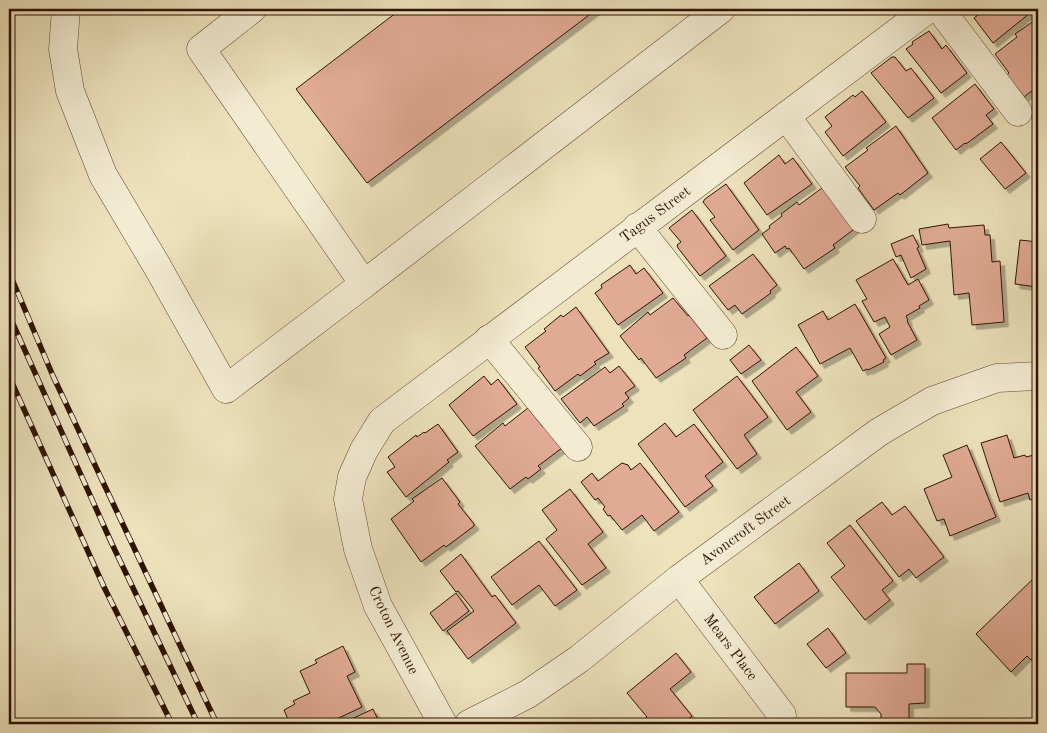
<svg xmlns="http://www.w3.org/2000/svg" width="1047" height="733" viewBox="0 0 1047 733" font-family="'Old Standard TT',serif">
	<style>
		.building { fill: #e0aa94; stroke: #2e1303; filter: url(#shadow) }
		.lines { fill: none; stroke-linecap: round; stroke-linejoin: round }
		.minor-casing { stroke: #5e4731; stroke-width: 29 }
		.minor { stroke: #f3ecd3; stroke-width: 28 }
		.rail-casing { stroke: #2e1303; stroke-width: 5.5 }
		.rail { stroke: #f3ecd3; stroke-width: 4; stroke-dasharray: 11; stroke-linecap: butt }
		.labels { text-anchor: middle; stroke-width: 5; stroke-linejoin: round; paint-order: stroke }
		.street-label { font-size: 15px; fill: #2e1303; stroke: #f3ecd3 }
	</style>
	<defs>
		<filter id="shadow"><feDropShadow dx="4.5" dy="4.5" stdDeviation="0" flood-color="#0004"/></filter>
	</defs>
	<rect width="100%" height="100%" fill="#ede2bc"/>
	<filter id="stains"><feTurbulence type="fractalNoise" baseFrequency=".004" numOctaves="4"/><feColorMatrix values="0 0 0 0 .2 0 0 0 0 .09 0 0 0 0 .02 0 0 0 .5 -.17"/></filter>
	<radialGradient id="worn" r=".72"><stop offset=".6" stop-color="#630" stop-opacity="0"/><stop offset="1" stop-color="#630" stop-opacity=".3"/></radialGradient>
	<g class="building">
		<path d="M401 9H597L367 183 296 89Z"/>
		<path d="M979 9H1035L993 43 974 18 982 12Z"/>
		<path d="M1038 18V86L1024 97 1007 75 1009 73 995 54 1017 37 1015 34Z"/>
		<path d="M929 31 942 49 946 45 967 73 941 93 906 49 913 44 912 42Z"/>
		<path d="M892 57H895L906 71 911 68 934 98 908 118 871 73Z"/>
		<path d="M975 84 994 109 986 115 993 124 966 144 965 143 956 150 932 118Z"/>
		<path d="M862 91 886 122 843 156 825 132 832 126 825 117 853 95 855 97Z"/>
		<path d="M896 126 928 173 900 195 898 193 874 210 858 188 860 186 845 167 868 150 866 148Z"/>
		<path d="M1001 142 1026 173 1005 189 980 159Z"/>
		<path d="M779 155 785 164 793 158 812 184 767 215 744 183Z"/>
		<path d="M830 182 861 224 833 245 835 248 804 269 789 248 787 249 785 246 775 253 762 234 770 228 769 226 782 216 781 214 797 202 799 205Z"/>
		<path d="M726 184 759 230 733 250 710 220 715 217 703 202 705 199Z"/>
		<path d="M692 210 726 256 700 276 678 248 677 245 681 242 669 228Z"/>
		<path d="M948 224 949 228 984 225 985 235H990L992 262 1000 261 1004 322 972 325 969 293 954 295 950 241 922 245 919 229Z"/>
		<path d="M913 235 919 247 917 248 926 269 911 278 901 255 896 257 891 244Z"/>
		<path d="M1020 240 1038 242V319H1034L1037 287 1015 284Z"/>
		<path d="M753 254 777 285 770 291 771 293 742 314 735 305 728 310 709 286Z"/>
		<path d="M893 259 908 285 918 279 929 300 919 306 920 308 906 316 908 320 907 321 917 340 891 355 879 334 890 327 885 317 874 322 862 301 867 299 856 280Z"/>
		<path d="M630 265 636 274 644 268 663 293 618 325 595 293 602 288 601 285Z"/>
		<path d="M673 298 688 316 689 315 707 338 684 355 686 358 656 378 641 358 639 360 620 336 648 312 650 315Z"/>
		<path d="M855 304 886 358 883 360 884 362 868 370 867 369 863 371 850 348 820 364 798 325 823 311 828 320Z"/>
		<path d="M576 307 609 353 594 362 596 364 580 376 578 374 555 391 538 368 540 367 525 347 546 331 544 329 561 315 563 317Z"/>
		<path d="M749 345 761 360 741 374 730 360Z"/>
		<path d="M796 347 818 376 796 392 811 412 787 430 752 381Z"/>
		<path d="M619 366 635 386 625 393 629 398 622 404 624 406 594 426 587 417 580 423 561 399 605 367 610 373Z"/>
		<path d="M484 376 491 385 498 379 517 404 473 436 449 405Z"/>
		<path d="M737 376 768 417 744 435 757 454 737 469 693 410Z"/>
		<path d="M528 408 543 427 544 426 562 448 538 466 541 469 528 479 526 477 510 489 475 446 503 423 505 426Z"/>
		<path d="M665 423 676 437 694 424 723 462 705 476 713 486 685 507 638 444Z"/>
		<path d="M438 424 458 452 447 460 449 462 406 497 387 472 395 467 388 457 416 435 417 437 424 432 425 433Z"/>
		<path d="M1007 435 1014 458 1025 455 1026 457 1038 454V502L1037 498 1030 500 1028 493 1000 502 981 443Z"/>
		<path d="M967 445 996 517 950 536 944 519 937 521 924 489 952 477 943 455Z"/>
		<path d="M622 463 628 465 631 470 640 463 679 512 654 531 642 515 622 530 610 515 608 516 603 509 605 507 598 498 595 500 581 482 592 473 598 481Z"/>
		<path d="M442 478 460 502 458 504 474 524V526L446 547 444 545 421 562 391 519 414 501 412 499Z"/>
		<path d="M570 489 603 532 588 544 606 568 582 585 546 539 557 530 542 510Z"/>
		<path d="M882 502 892 515 905 506 944 557 916 578 909 569 899 577 856 521Z"/>
		<path d="M850 525 893 581 882 590 890 600 865 620 831 577 845 566 827 543Z"/>
		<path d="M539 541 577 590 555 606 539 585 512 605 491 577Z"/>
		<path d="M461 554 492 597 495 595 516 623 468 659 447 631 474 611 458 591 456 592 440 571Z"/>
		<path d="M799 563 819 591 775 624 754 597Z"/>
		<path d="M1035 577 1038 581V654L1031 660 1027 656 1011 672 976 634Z"/>
		<path d="M456 593 469 611 443 631 430 613Z"/>
		<path d="M828 628 846 653 826 668 807 644Z"/>
		<path d="M343 646 355 672 347 676 362 707 326 724H304L302 721 290 724 284 710 295 704 293 701 310 693 300 671 317 663 315 660Z"/>
		<path d="M676 653 691 672 670 689 692 716 682 724H639L647 717 627 693Z"/>
		<path d="M907 664H925V703L909 704V724H881V714L875 707H846V673H907Z"/>
		<path d="M373 709 380 724H341Z"/>
	</g>
	<g class="lines">
		<defs>
			<g id="minor">
				<path d="M66 9 63 49 70 91 103 175 157 266 226 389 364 284"/>
				<path d="M252 9 201 49 364 284 721 9"/>
				<path d="M940 9 1018 112"/>
				<path d="M786 116 862 219"/>
				<path d="M637 227 723 335"/>
				<path d="M489 339 578 447"/>
				<path d="M679 579 782 715"/>
				<path d="M443 724 378 606 358 549 348 499 352 477 364 450 382 421 928 9"/>
				<path d="M469 724 528 694 579 659 679 579 879 432 932 401 997 378 1038 376"/>
			</g>
		</defs>
		<use href="#minor" class="minor-casing"/>
		<use href="#minor" class="minor"/>
		<defs>
			<g id="rail">
				<path d="M9 272 53 376 217 724"/>
				<path d="M9 315 112 544 198 724"/>
				<path d="M9 376 104 587 172 724"/>
			</g>
		</defs>
		<use href="#rail" class="rail-casing"/>
		<use href="#rail" class="rail"/>
	</g>
	<g class="labels">
		<g class="street-label">
			<text transform="translate(655 214) rotate(-37)" y="5">Tagus Street</text>
			<text transform="translate(745 530) rotate(-36)" y="5">Avoncroft Street</text>
			<text transform="translate(394 630) rotate(64)" y="5">Croton Avenue</text>
			<text transform="translate(731 647) rotate(53)" y="5">Mears Place</text>
		</g>
	</g>
	<rect width="1047" height="733" fill="none" stroke="#ede2bc" stroke-width="30"/>
	<rect x="10" y="10" width="1027" height="713" fill="none" stroke="#2e1303" stroke-width="2.5"/>
	<rect x="15" y="15" width="1017" height="703" fill="none" stroke="#2e1303"/>
	<rect width="100%" height="100%" filter="url(#stains)"/>
	<rect width="100%" height="100%" fill="url(#worn)"/>
</svg>
